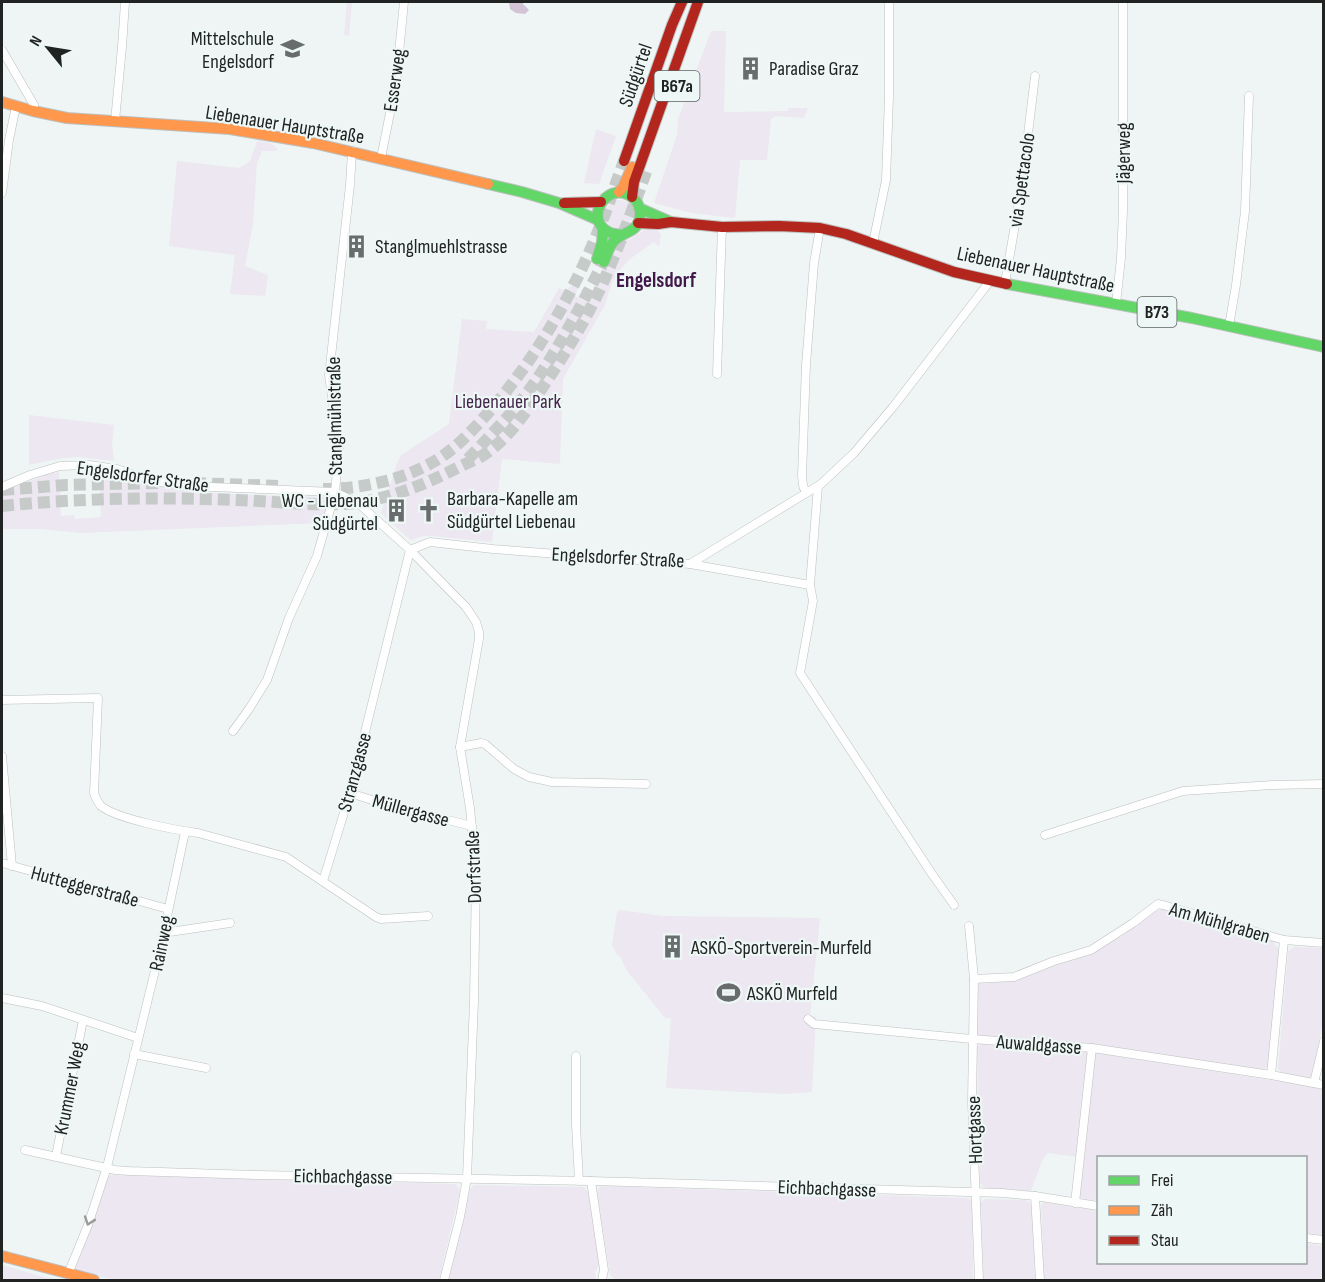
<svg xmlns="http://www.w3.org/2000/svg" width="1325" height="1282" viewBox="0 0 1325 1282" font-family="'Sofia Sans Condensed',sans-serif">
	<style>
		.green { fill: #ece7f0 }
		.water { fill: #d2c4d5 }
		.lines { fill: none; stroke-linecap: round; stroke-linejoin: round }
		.primary-tunnel { stroke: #c6cbca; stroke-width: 12; stroke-dasharray: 12 6; stroke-linecap: butt }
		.street-casing { stroke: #bcc0bf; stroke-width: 9 }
		.fast-casing { stroke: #bcc0bf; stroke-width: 12 }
		.slow-casing { stroke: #bcc0bf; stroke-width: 12 }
		.jam-casing { stroke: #bcc0bf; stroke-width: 12 }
		.street { stroke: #fdfefd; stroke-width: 8 }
		.fast { stroke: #63d668; stroke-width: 10 }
		.slow { stroke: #ff974d; stroke-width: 10 }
		.jam { stroke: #b3261e; stroke-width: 10 }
		.oneway { stroke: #9a9b9a }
		.labels { text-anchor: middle; stroke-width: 4.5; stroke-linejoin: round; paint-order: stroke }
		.shield { fill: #edf7f5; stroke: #5e6361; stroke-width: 1.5 }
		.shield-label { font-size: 18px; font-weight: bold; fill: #202322 }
		.poi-label { font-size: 20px; fill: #202322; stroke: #edf7f5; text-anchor: start }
		.street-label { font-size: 20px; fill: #202322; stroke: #edf7f5 }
		.park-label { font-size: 20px; fill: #432549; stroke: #edf7f5 }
		.neighbourhood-label { font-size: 21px; font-weight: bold; fill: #42174a; stroke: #edf7f5 }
	</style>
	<rect width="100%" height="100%" fill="#eff5f4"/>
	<g class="green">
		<path d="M347 2H352L349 36 344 35Z"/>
		<path d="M711 31H726L724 112 788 111V108H808L804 118 776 116 771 119 767 160H740L735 218 691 213 654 203 677 135 678 119Z"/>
		<path d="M596 129 616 136 599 184 584 183Z"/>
		<path d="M257 141 270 143 277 148V151H262L257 163 253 224 245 266 268 275 265 296 230 294 235 255 169 246 177 161 239 168 250 161Z"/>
		<circle cx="619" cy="214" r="14"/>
		<path d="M654 228 661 234 659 247 654 242 631 258 618 272 612 282 605 305 563 379 560 464 502 459 492 542 432 536H423L411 540 407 537 381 513 397 463 401 455 449 424 462 319 487 321 486 329 534 332 559 288 565 291 582 278 575 296 589 303 608 261 619 243 631 239 644 230Z"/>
		<path d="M29 415 114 425 112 444 114 461 79 457 63 458 29 465Z"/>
		<path d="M59 472 61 516 75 515V519L101 517 99 472C125 477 149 486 176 489 224 496 275 495 324 497L332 502 323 523 81 533 41 529H2V492L47 474Z"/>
		<path d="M1163 908 1272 941 1280 950 1270 1065 1262 1070 976 1037V987L980 983 1011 981 1050 966 1094 952 1122 936 1156 911Z"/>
		<path d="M621 910 662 916 820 918 810 1015 816 1017 812 1092 786 1094 666 1088 671 1018H665L627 971 620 956H618L612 945 617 912Z"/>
		<path d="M1295 947 1323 948V1021L1313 1073 1310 1078 1282 1073 1278 1069 1288 951Z"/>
		<path d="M981 1044 1087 1052 1090 1061 1078 1157 1048 1153 1042 1161 1031 1191 985 1189 980 1183 977 1047Z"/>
		<path d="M1096 1053 1323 1088V1235L1306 1233V1158H1098V1201L1081 1198 1079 1195 1092 1089 1090 1087 1093 1056Z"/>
		<path d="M111 1175 456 1184 460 1191 439 1280H118L74 1272 108 1177Z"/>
		<path d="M474 1185 584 1187 588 1192 600 1264 595 1272 596 1280H448L470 1189Z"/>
		<path d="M601 1186 968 1198 972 1202 973 1280H661L614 1279 610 1275 597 1191Z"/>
		<path d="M985 1199 1026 1200 1032 1204 1035 1280H983L981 1202Z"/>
		<path d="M1044 1202 1098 1211V1262H1306V1243L1323 1246V1280H1044L1041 1205Z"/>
		<path d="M2 1265 47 1278 63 1280H2Z"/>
	</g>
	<path class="water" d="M509 2H523V4L529 10 525 14 516 13 510 9Z"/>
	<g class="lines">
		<g class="primary-tunnel">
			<path d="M468 459C487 439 507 419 524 397 555 356 579 310 602 265"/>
			<path d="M194 483 279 486"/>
			<path d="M323 489C367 489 418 477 452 449 467 437 481 421 494 406 537 356 572 295 597 234 607 210 615 185 624 161"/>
			<path d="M2 490 66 485 162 483"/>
			<path d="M2 506C80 498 159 497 237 500 273 501 310 506 346 504 388 500 424 485 461 466 469 462 478 459 485 454 510 437 528 409 544 385 565 354 585 321 601 287 618 249 633 209 647 169"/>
		</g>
		<defs>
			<g id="street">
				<path d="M2 50 34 105 33 111"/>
				<path d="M115 121 122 47 125 2"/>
				<path d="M381 158 396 83 404 2"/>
				<path d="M2 193 9 140 16 106"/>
				<path d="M873 243 886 180 889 97V2"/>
				<path d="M1005 283 1022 184 1035 76"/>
				<path d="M1116 304 1121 258 1123 211V2"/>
				<path d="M1229 326 1236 285 1245 211 1249 96"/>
				<path d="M717 374 722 227"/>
				<path d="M818 486 810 585 813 601 800 673 932 874 954 905"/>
				<path d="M2 487 30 475 60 466 89 465 117 469 153 481 187 486 335 492 358 503 410 550 457 598 466 607 476 622 479 632V639L460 747 470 808 476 873 474 1001 467 1178 460 1217 444 1280"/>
				<path d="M807 492C802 489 803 482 802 476L806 365 814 263 820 228"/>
				<path d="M410 550 430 542 493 549 690 564 821 484 854 453 893 407 990 281"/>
				<path d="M690 564 810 585"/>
				<path d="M2 700 98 698 94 793C96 798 97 802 101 806 117 819 175 830 198 833L286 857 376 917 381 919 428 916"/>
				<path d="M233 731 249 709 267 680 289 618 317 556 335 492 339 448 329 375 350 185 352 151"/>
				<path d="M460 747 481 743 485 744 514 769 529 777 552 782 646 784"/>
				<path d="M2 756 12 866"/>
				<path d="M350 793 387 805 472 826"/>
				<path d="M1045 835 1183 791 1273 785 1324 784"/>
				<path d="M2 863 168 909"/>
				<path d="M323 881 350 793 410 550"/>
				<path d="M969 926 974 979 1014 977 1054 961 1091 950 1133 923 1158 904 1163 905 1284 940 1324 943"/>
				<path d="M163 933 230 923"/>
				<path d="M974 979 972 1102 979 1280"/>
				<path d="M2 998 42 1006 138 1038"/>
				<path d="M808 1019 814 1024 972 1039 1092 1048 1271 1075 1324 1085"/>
				<path d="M134 1054 206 1068"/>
				<path d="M576 1056V1125L579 1181"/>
				<path d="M1271 1075 1284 940"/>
				<path d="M1314 1083 1324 1041"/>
				<path d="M25 1150 115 1170 129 1171 257 1175 591 1181 1003 1193 1035 1196 1098 1206"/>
				<path d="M56 1156 83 1020"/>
				<path d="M591 1181 604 1270 602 1280"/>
				<path d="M1035 1196 1040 1280"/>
				<path d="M1075 1203 1092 1048"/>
				<path d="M1306 1238 1324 1240"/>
				<path d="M68 1274 88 1225 107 1167 159 954 185 832"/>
			</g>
			<g id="fast">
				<path d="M488 184 522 192 559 203 598 220"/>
				<path d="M639 208 671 222"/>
				<path d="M597 259 602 242 603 229"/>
				<path d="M604 262C607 255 609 246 614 241 622 232 635 233 639 221 641 213 640 204 634 199 610 177 583 217 607 231 611 234 617 234 621 235"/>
				<path d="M1007 284 1192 318 1324 347"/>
			</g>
			<g id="slow">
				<path d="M2 102 33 111 67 118 230 129 313 143 488 184"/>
				<path d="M619 192 623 187 632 167"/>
				<path d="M2 1256 94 1280"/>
			</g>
			<g id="jam">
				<path d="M624 161 672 25 682 2"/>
				<path d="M632 197 634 182 698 2"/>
				<path d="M564 203 601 202"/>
				<path d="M638 223 658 224 671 222 722 227 779 226 820 228 846 234 954 272 1007 284"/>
			</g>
		</defs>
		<use href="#street" class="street-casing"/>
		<use href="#fast" class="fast-casing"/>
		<use href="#slow" class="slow-casing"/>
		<use href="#jam" class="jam-casing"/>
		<use href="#street" class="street"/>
		<use href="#fast" class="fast"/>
		<use href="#slow" class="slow"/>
		<use href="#jam" class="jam"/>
	</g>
	<defs><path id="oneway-chevron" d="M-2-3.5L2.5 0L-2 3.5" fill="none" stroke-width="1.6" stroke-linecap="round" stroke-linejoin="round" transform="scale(1.5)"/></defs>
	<use class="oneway" href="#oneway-chevron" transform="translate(89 1221) rotate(109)"/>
	<defs>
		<symbol id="school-bare" viewBox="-9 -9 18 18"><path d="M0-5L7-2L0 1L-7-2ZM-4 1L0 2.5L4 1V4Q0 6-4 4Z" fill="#686c6c" stroke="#edf7f5" stroke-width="2.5" paint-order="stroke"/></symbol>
		<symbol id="building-bare" viewBox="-9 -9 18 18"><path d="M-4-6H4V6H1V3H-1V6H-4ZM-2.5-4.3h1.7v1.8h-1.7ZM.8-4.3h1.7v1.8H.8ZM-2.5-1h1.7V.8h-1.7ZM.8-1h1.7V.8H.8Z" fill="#686c6c" stroke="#edf7f5" stroke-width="2.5" paint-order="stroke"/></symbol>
		<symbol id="church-bare" viewBox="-9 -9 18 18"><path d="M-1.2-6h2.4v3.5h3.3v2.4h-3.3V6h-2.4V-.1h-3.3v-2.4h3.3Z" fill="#686c6c" stroke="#edf7f5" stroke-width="2.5" paint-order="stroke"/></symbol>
		<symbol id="stadium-bare" viewBox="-9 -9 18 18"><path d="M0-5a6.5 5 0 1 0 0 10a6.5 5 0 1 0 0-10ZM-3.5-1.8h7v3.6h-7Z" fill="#686c6c" stroke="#edf7f5" stroke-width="2.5" paint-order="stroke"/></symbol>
	</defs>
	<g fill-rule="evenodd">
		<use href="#school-bare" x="276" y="32" width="33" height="33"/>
		<use href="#building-bare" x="734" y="52" width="33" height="33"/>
		<use href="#building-bare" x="340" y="230" width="33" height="33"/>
		<use href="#church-bare" x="412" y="494" width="33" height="33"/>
		<use href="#building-bare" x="380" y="494" width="33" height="33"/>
		<use href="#building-bare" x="656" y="930" width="33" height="33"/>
		<use href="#stadium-bare" x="712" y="976" width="33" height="33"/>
	</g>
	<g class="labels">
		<g class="shield">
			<rect x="654.5" y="71" width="45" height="30" rx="4.5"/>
			<rect x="1137.5" y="297" width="39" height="30" rx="4.5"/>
		</g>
		<g class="shield-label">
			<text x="677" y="92">B67a</text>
			<text x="1157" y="318">B73</text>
		</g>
		<g class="poi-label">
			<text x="274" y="45" text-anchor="end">Mittelschule<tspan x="274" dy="23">Engelsdorf</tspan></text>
			<text x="769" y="75">Paradise Graz</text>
			<text x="375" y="253">Stanglmuehlstrasse</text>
			<text x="447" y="505">Barbara-Kapelle am<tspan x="447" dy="23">Südgürtel Liebenau</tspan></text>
			<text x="378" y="507" text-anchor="end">WC - Liebenau<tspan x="378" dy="23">Südgürtel</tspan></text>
			<text x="691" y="954">ASKÖ-Sportverein-Murfeld</text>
			<text x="747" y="1000">ASKÖ Murfeld</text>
		</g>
		<g class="street-label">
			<text transform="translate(635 75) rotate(-71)" y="7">Südgürtel</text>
			<text transform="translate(394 80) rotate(-82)" y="7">Esserweg</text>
			<text transform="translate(285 124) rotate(9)" y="7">Liebenauer Hauptstraße</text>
			<text transform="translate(1123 153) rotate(-90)" y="7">Jägerweg</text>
			<text transform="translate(1021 180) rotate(-82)" y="7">via Spettacolo</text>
			<text transform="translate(1036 269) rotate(12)" y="7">Liebenauer Hauptstraße</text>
			<text transform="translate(334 416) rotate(-91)" y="7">Stanglmühlstraße</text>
			<text transform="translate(143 476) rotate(8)" y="7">Engelsdorfer Straße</text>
			<text transform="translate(618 557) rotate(3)" y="7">Engelsdorfer Straße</text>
			<text transform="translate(354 772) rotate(-75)" y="7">Stranzgasse</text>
			<text transform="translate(411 810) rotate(15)" y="7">Müllergasse</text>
			<text transform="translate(473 867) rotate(-92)" y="7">Dorfstraße</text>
			<text transform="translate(85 886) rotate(15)" y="7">Hutteggerstraße</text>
			<text transform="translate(1220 922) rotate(16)" y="7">Am Mühlgraben</text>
			<text transform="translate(161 943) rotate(-78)" y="7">Rainweg</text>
			<text transform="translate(1039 1044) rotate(4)" y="7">Auwaldgasse</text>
			<text transform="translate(69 1088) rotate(-79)" y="7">Krummer Weg</text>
			<text transform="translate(974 1130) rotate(-92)" y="7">Hortgasse</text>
			<text transform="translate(343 1176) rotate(1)" y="7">Eichbachgasse</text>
			<text transform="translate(827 1188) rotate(2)" y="7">Eichbachgasse</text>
		</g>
		<g class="park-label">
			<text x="508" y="408">Liebenauer Park</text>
		</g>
		<g class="neighbourhood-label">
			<text x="656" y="287">Engelsdorf</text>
		</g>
	</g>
	<rect width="1325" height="1282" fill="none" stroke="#202322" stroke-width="6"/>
	<rect x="1097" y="1156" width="210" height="108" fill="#edf7f5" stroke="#9ba2a1" stroke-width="1.5"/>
	<rect x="1109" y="1176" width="30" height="9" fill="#63d668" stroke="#9ba2a1" stroke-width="1.5"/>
	<text x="1151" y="1186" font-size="18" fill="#202322">Frei</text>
	<rect x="1109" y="1206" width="30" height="9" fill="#ff974d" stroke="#9ba2a1" stroke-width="1.5"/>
	<text x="1151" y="1216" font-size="18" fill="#202322">Zäh</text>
	<rect x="1109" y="1236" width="30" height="9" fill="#b3261e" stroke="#9ba2a1" stroke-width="1.5"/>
	<text x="1151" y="1246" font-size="18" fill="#202322">Stau</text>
	<g transform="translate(48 48) rotate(300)" stroke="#edf7f5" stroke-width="4.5" paint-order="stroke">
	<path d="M0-4.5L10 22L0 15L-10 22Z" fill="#202322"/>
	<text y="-9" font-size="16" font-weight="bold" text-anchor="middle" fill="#202322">N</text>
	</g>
</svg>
